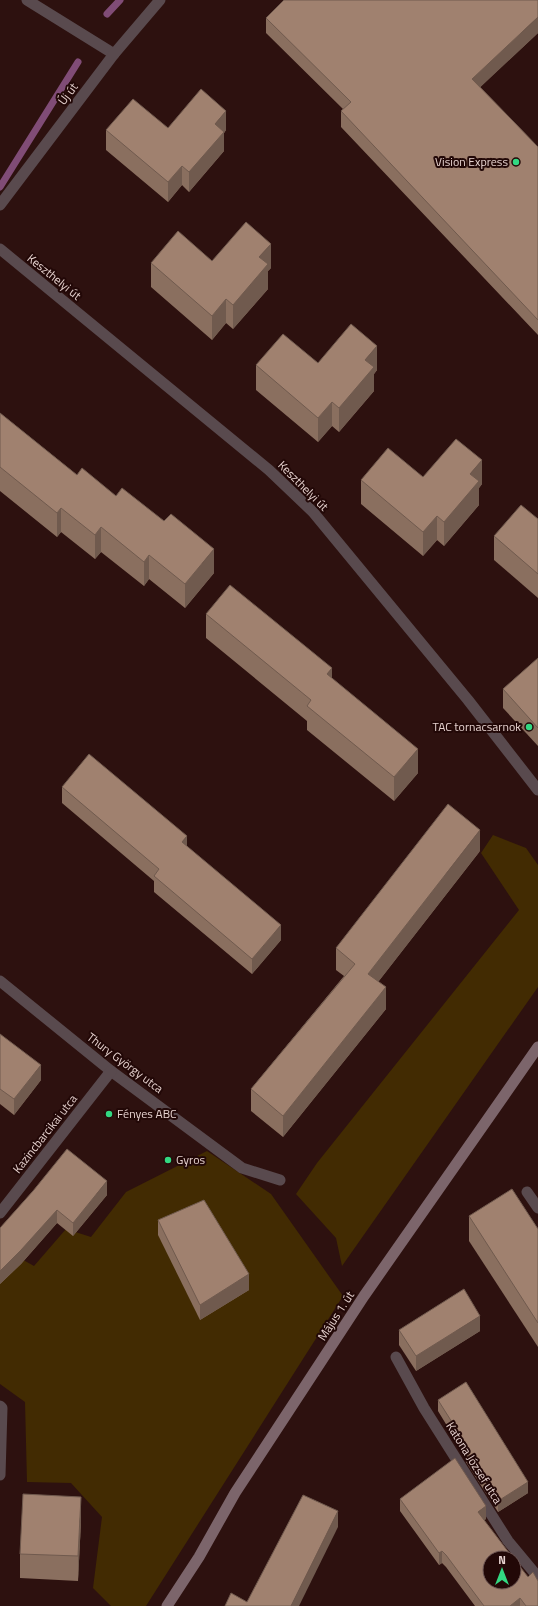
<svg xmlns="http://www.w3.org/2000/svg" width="538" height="1606" viewBox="0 0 538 1606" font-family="'Titillium Web',sans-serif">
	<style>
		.green { fill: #422b02 }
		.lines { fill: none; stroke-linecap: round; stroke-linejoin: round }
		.stream { stroke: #804c76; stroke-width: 7 }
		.minor { stroke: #594a4e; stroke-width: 11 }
		.secondary { stroke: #7c656b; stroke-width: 11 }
		.wall { fill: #8a6f5f }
		.shaded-wall { fill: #705a4e }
		.building { fill: #a0816f; stroke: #705a4e }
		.poi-dot { fill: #32d882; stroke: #220807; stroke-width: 1.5 }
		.labels { text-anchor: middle; stroke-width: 4; stroke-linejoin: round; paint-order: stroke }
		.street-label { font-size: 12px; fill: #e6d2cf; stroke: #220807 }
		.poi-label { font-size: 12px; fill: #e6d2cf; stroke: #220807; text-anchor: end }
	</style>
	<rect width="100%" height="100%" fill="#2d110f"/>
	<g class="green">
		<path d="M493 835 526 848 538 865V987L342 1266 336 1238 296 1194 317 1163 519 910 481 853Z"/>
		<path d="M207 1151 271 1194 343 1296 146 1606H111L93 1588 102 1517 71 1483 27 1482 25 1402 0 1384V1247L34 1266 66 1229 91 1237 126 1192Z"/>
	</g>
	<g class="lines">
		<g class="stream">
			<path d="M107 14 120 0"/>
			<path d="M0 187 78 62"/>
		</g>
		<g class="minor">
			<path d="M27 0 114 54"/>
			<path d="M0 205 114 54 160 0"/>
			<path d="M0 249 269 470 313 512 468 700 538 790"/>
			<path d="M0 981 111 1071 242 1168 280 1180"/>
			<path d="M527 1192 538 1208"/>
			<path d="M0 1213 111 1071"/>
			<path d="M396 1357 424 1408 508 1541 538 1577"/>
			<path d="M0 1406 2 1408 0 1475"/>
		</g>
		<path class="secondary" d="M167 1606 199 1557 235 1493 364 1296 538 1047"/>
	</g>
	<g class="wall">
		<path d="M266 18 538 33 480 87 538 147V335L341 127V111L343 109 266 33Z"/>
		<path d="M168 128 226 130 224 133V151L189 192 182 185 168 202 106 150V130Z"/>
		<path d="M212 261 271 268 268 271V289L233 329 226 323 212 340 151 287V263Z"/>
		<path d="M318 363 377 370 374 374V391L339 432 332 426 318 442 256 390V365Z"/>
		<path d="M0 413 77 475 116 496 214 573 185 608 149 579 144 586 101 552 95 559 61 532 57 537 0 491Z"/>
		<path d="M423 477 482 484 479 488V505L444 546 437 540 423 556 361 504V480Z"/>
		<path d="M538 519V598L494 560V536Z"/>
		<path d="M206 614 332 678 418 773 394 801 307 730V721L206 638Z"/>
		<path d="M538 658V746L503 708V689Z"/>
		<path d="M62 787 187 846 281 940 252 974 154 892V881L62 803Z"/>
		<path d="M480 851 378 982 386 1009 283 1137 251 1111V1089L344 976 336 970V948Z"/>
		<path d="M0 1034 41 1080 14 1115 0 1104Z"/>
		<path d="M33 1191 107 1195 73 1236 57 1223 21 1264 0 1284V1228Z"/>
		<path d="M469 1216 538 1229V1347L469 1241Z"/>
		<path d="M158 1220 249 1290 200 1320 158 1235Z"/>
		<path d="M399 1330 480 1331 416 1371 399 1345Z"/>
		<path d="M438 1400 528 1493 498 1512 466 1462V1457L438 1411Z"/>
		<path d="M400 1499 486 1519 484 1520 538 1606H475L446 1567 442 1563 439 1565 400 1511Z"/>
		<path d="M81 1522 78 1581 20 1578V1554Z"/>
	</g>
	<g class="shaded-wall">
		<path d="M538 17V33L472 95V79Z"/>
		<path d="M226 111V130L224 133V151L189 192V172L215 124Z"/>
		<path d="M182 166V185L168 202V182Z"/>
		<path d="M271 244V268L268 271V289L233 329V305L259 257Z"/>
		<path d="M226 299V323L212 340V316Z"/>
		<path d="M377 346V370L374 374V391L339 432V408L365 360Z"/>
		<path d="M332 402V426L318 442V418Z"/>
		<path d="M482 460V484L479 488V505L444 546V522L470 474Z"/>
		<path d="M61 508V532L57 537V513Z"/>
		<path d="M437 516V540L423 556V532Z"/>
		<path d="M101 527V552L95 559V535Z"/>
		<path d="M214 549V573L185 608V584Z"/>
		<path d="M149 555V579L144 586V562Z"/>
		<path d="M332 668V692L327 674Z"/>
		<path d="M418 749V773L394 801V777Z"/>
		<path d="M480 830V851L368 995V974Z"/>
		<path d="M187 836V852L182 842Z"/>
		<path d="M281 925V940L252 974V959Z"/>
		<path d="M386 987V1009L283 1137V1116Z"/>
		<path d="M41 1065V1080L14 1115V1099Z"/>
		<path d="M107 1181V1195L73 1236V1223Z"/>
		<path d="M57 1210V1223L21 1264 0 1284V1271Z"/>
		<path d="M249 1274V1290L200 1320V1305Z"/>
		<path d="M480 1316V1331L416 1371V1356Z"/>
		<path d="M528 1482V1493L498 1512V1501Z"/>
		<path d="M81 1497V1522L78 1581V1556Z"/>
		<path d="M486 1506V1519L478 1524V1512Z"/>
		<path d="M338 1511V1527L299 1606H291Z"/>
		<path d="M442 1551V1563L439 1565V1553Z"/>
		<path d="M520 1598V1606H510Z"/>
	</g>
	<g class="building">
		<path d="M284 0H538V17L472 79 512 120 538 147V320L341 111 351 102 266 18Z"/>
		<path d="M201 89 226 111 215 124 224 132 189 172 182 166 168 182 106 130 133 99 168 128Z"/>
		<path d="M246 222 271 244 259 257 268 264 233 305 226 299 212 316 151 263 178 231 212 261Z"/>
		<path d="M351 324 377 346 365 360 374 367 339 408 332 402 318 418 256 365 283 334 318 363Z"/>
		<path d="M0 413 77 475 82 468 116 496 122 488 164 521 171 514 214 549 185 584 149 555 144 562 101 527 95 535 61 508 57 513 0 467Z"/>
		<path d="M456 439 482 460 470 474 479 481 444 522 437 516 423 532 361 480 388 448 423 477Z"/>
		<path d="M521 505 538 519V574L494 536Z"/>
		<path d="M230 585 332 668 327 674 418 749 394 777 307 706 311 700 206 614Z"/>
		<path d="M538 658V728L503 689Z"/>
		<path d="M89 754 187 836 182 842 281 925 252 959 154 876 159 869 62 787Z"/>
		<path d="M448 804 480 830 368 974 386 987 283 1116 251 1089 355 964 336 948Z"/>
		<path d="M0 1034 41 1065 14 1099 0 1089Z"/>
		<path d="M67 1149 107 1181 73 1223 57 1210 21 1250 0 1271V1228L33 1191Z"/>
		<path d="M512 1189 538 1229V1323L469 1216Z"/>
		<path d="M204 1200 249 1274 200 1305 158 1220Z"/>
		<path d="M464 1289 480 1316 416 1356 399 1330Z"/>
		<path d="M466 1382 528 1482 498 1501 466 1451 469 1449 438 1400Z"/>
		<path d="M455 1458 486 1506 478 1512 513 1558H490V1582H514V1559L528 1577 533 1572 538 1581V1606H526L520 1598 510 1606H484L446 1555 442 1551 439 1553 400 1499Z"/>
		<path d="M23 1494 81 1497 78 1556 20 1554Z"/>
		<path d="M303 1495 338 1511 291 1606H225L231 1593 247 1602Z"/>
	</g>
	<g class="poi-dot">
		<circle cx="516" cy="162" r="4"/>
		<circle cx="529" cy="727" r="4"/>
		<circle cx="109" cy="1114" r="4"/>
		<circle cx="168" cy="1160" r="4"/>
	</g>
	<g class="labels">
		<g class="street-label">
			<text transform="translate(68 94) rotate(-53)" y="4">Új út</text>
			<text transform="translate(54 277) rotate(39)" y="4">Keszthelyi út</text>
			<text transform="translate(303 486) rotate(45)" y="4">Keszthelyi út</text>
			<text transform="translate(125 1063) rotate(37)" y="4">Thury György utca</text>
			<text transform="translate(45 1134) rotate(-52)" y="4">Kazincbarcikai utca</text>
			<text transform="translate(336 1316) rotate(-57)" y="4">Május 1. út</text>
			<text transform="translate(474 1463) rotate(58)" y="4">Katona József utca</text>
		</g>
		<g class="poi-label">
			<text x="508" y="166">Vision Express</text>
			<text x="521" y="731">TAC tornacsarnok</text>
			<text x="117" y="1118" text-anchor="start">Fényes ABC</text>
			<text x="176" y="1164" text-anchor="start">Gyros</text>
		</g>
	</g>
	<g transform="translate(502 1570)"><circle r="19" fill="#220807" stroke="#705957"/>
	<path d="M0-3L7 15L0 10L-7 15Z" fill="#32d882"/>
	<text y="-6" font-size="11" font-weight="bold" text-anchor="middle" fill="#e6d2cf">N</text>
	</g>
</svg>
